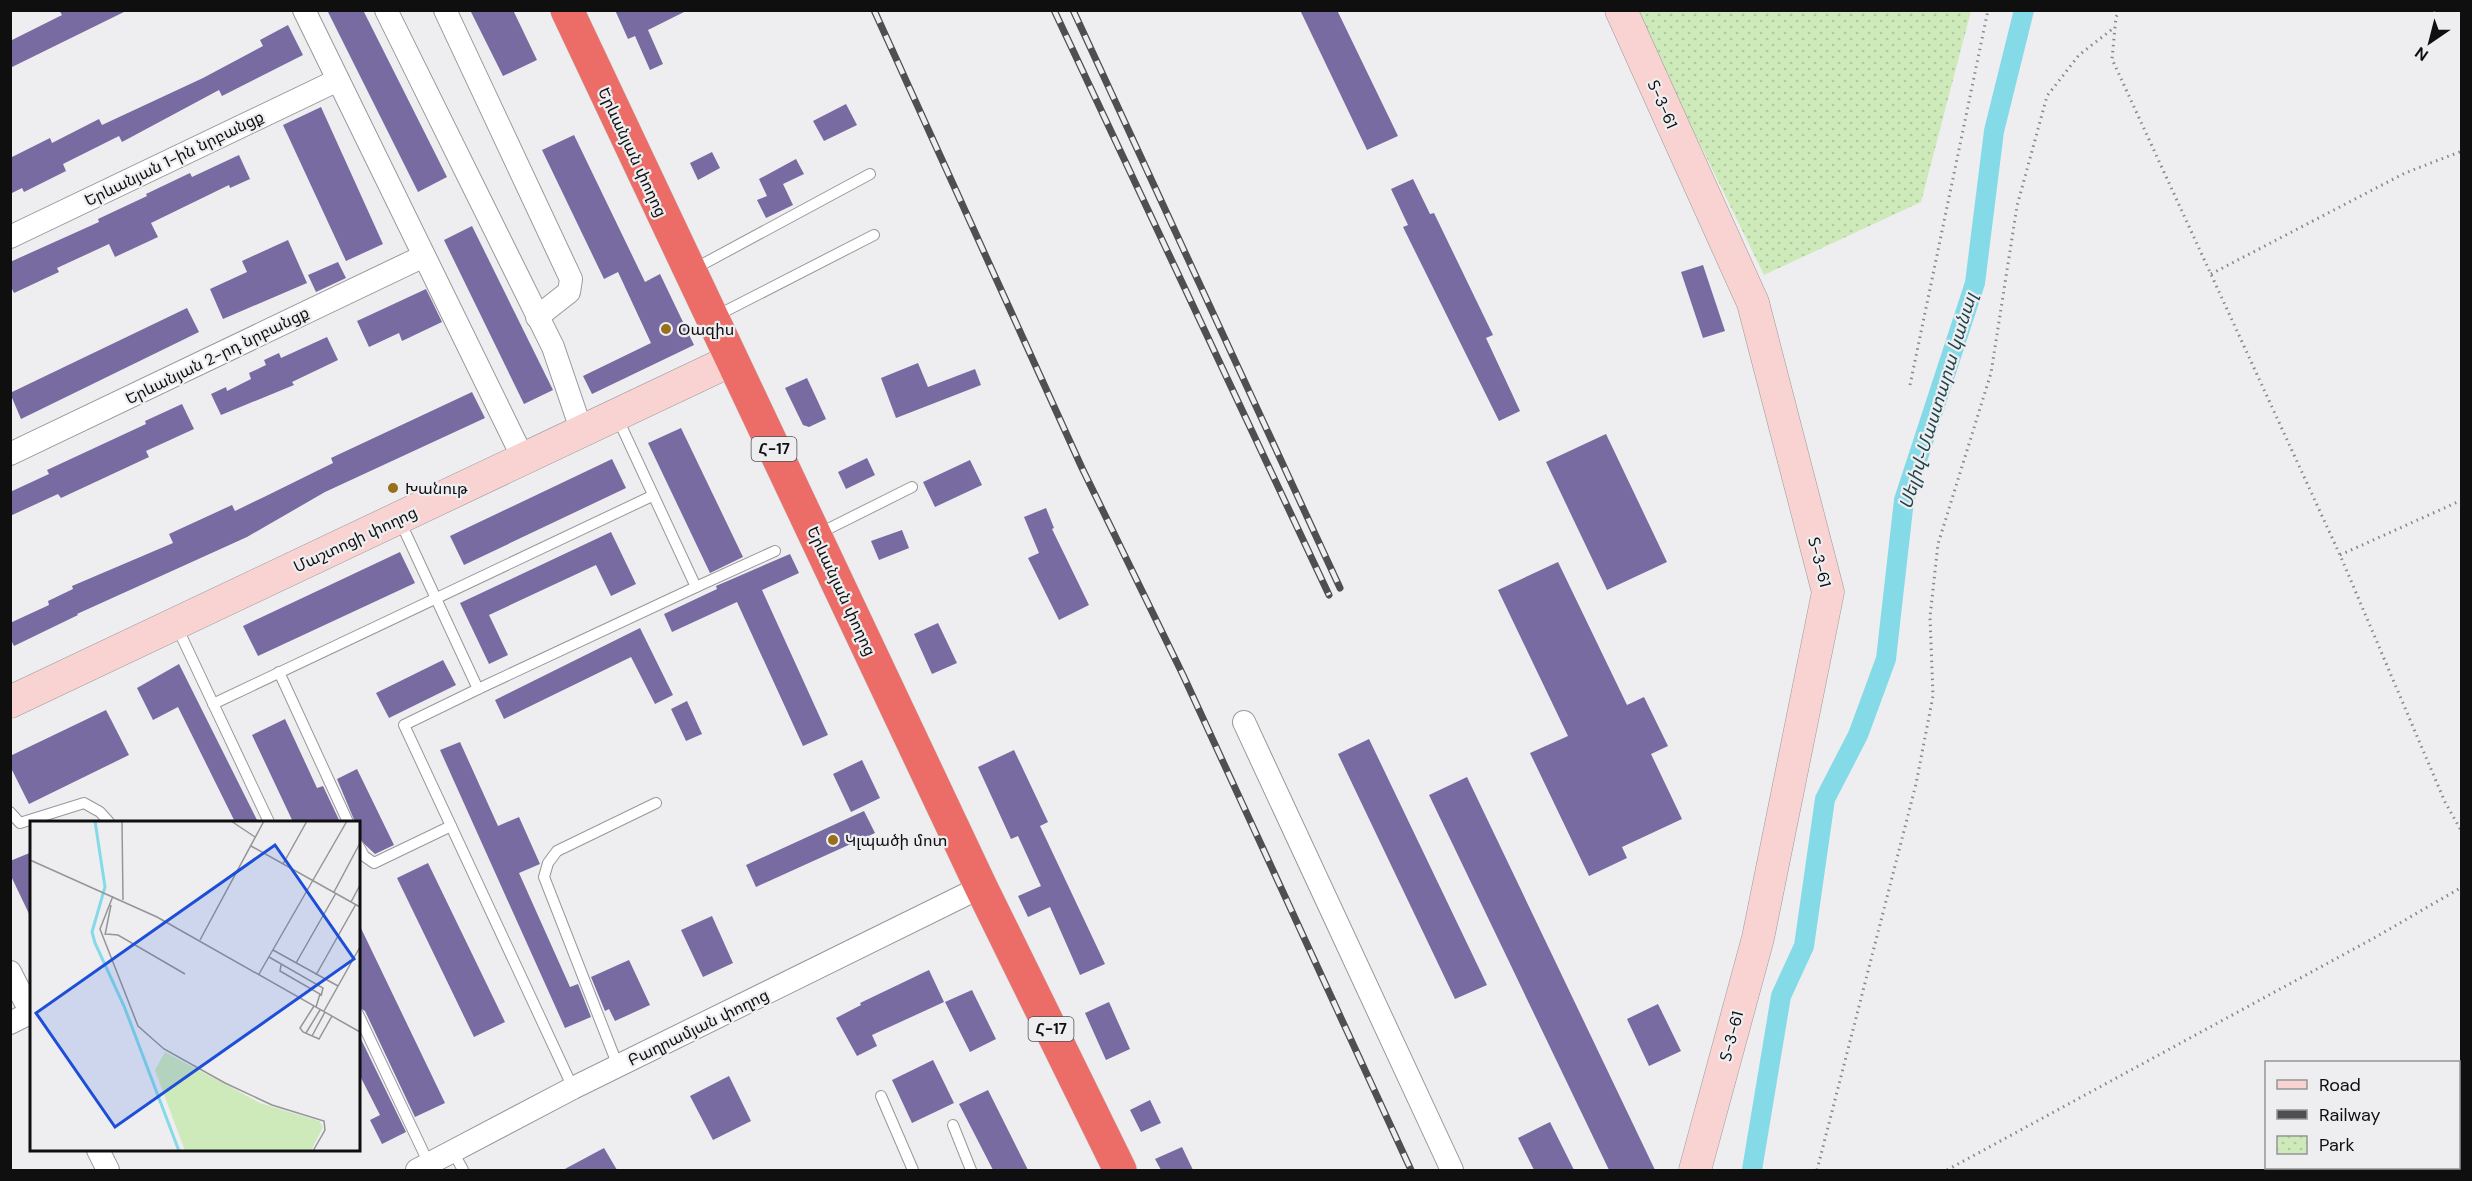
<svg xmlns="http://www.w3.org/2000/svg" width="2472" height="1181" viewBox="0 0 2472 1181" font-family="'DM Sans','Noto Sans Armenian',sans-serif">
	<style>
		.park { fill: url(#park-dots) }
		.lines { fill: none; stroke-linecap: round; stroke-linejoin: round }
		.canal { stroke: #85dae8; stroke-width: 20 }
		.building { fill: #776ba2 }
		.lane-casing { stroke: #98989b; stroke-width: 12 }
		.street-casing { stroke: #98989b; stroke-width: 24 }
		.secondary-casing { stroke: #98989b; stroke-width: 33 }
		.highway-casing { stroke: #cacaca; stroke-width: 34 }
		.path { stroke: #88888b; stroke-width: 3; stroke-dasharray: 1.5 4.5; stroke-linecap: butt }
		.lane { stroke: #fff; stroke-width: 10 }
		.street { stroke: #fff; stroke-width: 22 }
		.secondary { stroke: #f9d3d1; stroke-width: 32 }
		.highway { stroke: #ec6d67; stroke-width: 33 }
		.rail-casing { stroke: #4f4f51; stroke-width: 7 }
		.rail { stroke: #eeeef1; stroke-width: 4.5; stroke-dasharray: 14; stroke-linecap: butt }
		.poi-dot { fill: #986f1b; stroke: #eeeef1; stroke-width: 2 }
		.labels { text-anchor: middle; stroke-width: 4.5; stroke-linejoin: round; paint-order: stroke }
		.shield { fill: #eeeef1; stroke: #525254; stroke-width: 1.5 }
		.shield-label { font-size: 15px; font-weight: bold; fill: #0f0f10 }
		.street-label { font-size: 16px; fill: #0f0f10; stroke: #eeeef1 }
		.poi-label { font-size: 16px; fill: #0f0f10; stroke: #eeeef1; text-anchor: start }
		.water-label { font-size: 18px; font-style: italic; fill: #1e464d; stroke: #eeeef1 }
		.inset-river { fill: none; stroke: #85dae8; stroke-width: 3 }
		.inset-road { fill: none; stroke: #959597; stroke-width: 1.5 }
		.view { fill: #1d4ed8; fill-opacity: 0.15; stroke: #1d4ed8; stroke-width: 3 }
		.inset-edge { fill: none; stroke: #0f0f10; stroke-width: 3 }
	</style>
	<defs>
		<pattern id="park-dots" width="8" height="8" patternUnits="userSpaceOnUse" patternTransform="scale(1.5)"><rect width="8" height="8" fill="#cfeaba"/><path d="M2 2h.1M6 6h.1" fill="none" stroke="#b1c89f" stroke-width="1.8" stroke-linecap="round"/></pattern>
	</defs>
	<rect width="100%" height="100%" fill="#eeeef1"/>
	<path class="park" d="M1635 11H1971L1921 202 1764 275Z"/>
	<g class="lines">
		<path class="canal" d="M1752 1170 1781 996 1804 946 1825 799 1858 735 1886 659 1904 500 1975 283 1994 131 2024 10"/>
	</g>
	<g class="building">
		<path d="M59 10H128L10 68V41L62 15Z"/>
		<path d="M327 10H363L447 177 418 192Z"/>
		<path d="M470 10H513L537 60 503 76Z"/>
		<path d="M615 10H688L648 30 663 64 650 70 635 36 628 39Z"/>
		<path d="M1300 10H1337L1398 136 1367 150Z"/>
		<path d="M288 25 303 55 222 96 219 90 122 142 119 136 63 164 66 171 24 192 22 188 10 194V158L50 138 52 143 99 119 102 125 203 78 263 46 260 40Z"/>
		<path d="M846 104 857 125 824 141 813 121Z"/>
		<path d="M321 107 383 244 346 261 283 125Z"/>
		<path d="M574 135 645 282 660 274 694 345 592 394 583 376 651 343 618 272 604 279 542 150Z"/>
		<path d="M712 152 720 168 698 180 690 163Z"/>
		<path d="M239 155 250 179 230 188 229 185 151 223 158 237 115 257 109 244 57 268 59 272 14 293 10 285V262L99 222 98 219 147 196 146 194 190 173 192 177Z"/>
		<path d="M796 159 804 174 783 184 793 205 766 218 757 200 767 196 759 179Z"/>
		<path d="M1413 179 1430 214 1434 213 1493 335 1486 338 1520 411 1499 421 1403 227 1408 225 1391 189Z"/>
		<path d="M472 226 553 390 524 404 444 240Z"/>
		<path d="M288 240 307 283 223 319 210 289 247 272 242 261Z"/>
		<path d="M338 262 346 278 316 292 308 275Z"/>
		<path d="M1703 265 1725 331 1703 338 1681 272Z"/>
		<path d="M426 289 442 322 402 341 399 333 369 347 357 321Z"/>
		<path d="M187 308 199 332 21 419 10 393Z"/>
		<path d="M327 337 338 360 292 382 294 385 221 415 211 394 226 387 227 391 251 379 249 373 266 365 264 360 279 353 281 358Z"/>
		<path d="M918 363 928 387 975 369 981 385 896 418 881 378Z"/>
		<path d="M807 378 826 419 809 427 803 425 785 388Z"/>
		<path d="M472 392 485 418 325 492 247 537 77 614 78 615 14 646 10 638V623L49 605 48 601 73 589 72 586 173 543 169 534 232 505 235 511 264 497 333 463 331 458Z"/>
		<path d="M182 404 194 429 146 451 149 457 61 498 58 494 10 516V492L49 474 47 470 146 424 145 421Z"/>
		<path d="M681 428 743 557 710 573 648 443Z"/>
		<path d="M1606 434 1667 562 1607 590 1546 462Z"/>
		<path d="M867 458 875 475 846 489 838 472Z"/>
		<path d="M612 459 626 488 464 565 450 536Z"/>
		<path d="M970 460 982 485 935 507 923 482Z"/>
		<path d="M1046 508 1054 528 1052 529 1089 605 1059 620 1028 558 1039 553 1024 517Z"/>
		<path d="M902 530 909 548 879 560 871 541Z"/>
		<path d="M611 532 636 584 611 596 596 565 489 615 508 655 489 664 460 603Z"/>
		<path d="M400 552 415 583 258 656 243 626Z"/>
		<path d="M790 554 799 573 762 590 828 735 803 746 737 602 672 632 664 614 717 589 716 586Z"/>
		<path d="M1558 562 1627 705 1644 697 1668 746 1651 754 1682 819 1622 847 1627 858 1589 876 1530 753 1568 736 1498 590Z"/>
		<path d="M938 623 957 663 932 674 914 634Z"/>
		<path d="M640 628 673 695 655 704 631 657 504 719 495 700Z"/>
		<path d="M443 660 456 685 389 718 376 693Z"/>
		<path d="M179 664 258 822H235L178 707 153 720 137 688Z"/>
		<path d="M687 701 702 734 686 741 671 709Z"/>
		<path d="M106 710 129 755 29 804 10 766V756Z"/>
		<path d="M285 719 317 788 323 786 340 822H293L252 735Z"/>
		<path d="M1369 739 1487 985 1455 999 1338 754Z"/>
		<path d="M460 742 498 826 519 817 540 864 519 873 570 987 578 984 591 1017 565 1028 440 750Z"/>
		<path d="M1014 750 1048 822 1040 826 1105 964 1080 975 1050 907 1028 917 1018 896 1041 886 1018 836 1011 839 978 767Z"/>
		<path d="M862 760 880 798 851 812 833 774Z"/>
		<path d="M357 769 394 845 375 854 358 838V822H355L337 779Z"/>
		<path d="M1467 777 1655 1170H1609L1429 795Z"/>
		<path d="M864 811 875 833 756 887 746 865Z"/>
		<path d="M32 852V920L10 874V861Z"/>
		<path d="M428 863 505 1022 474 1037 397 878Z"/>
		<path d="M712 916 733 963 703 977 681 930Z"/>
		<path d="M358 922 445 1103 415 1117 365 1011 358 1007Z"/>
		<path d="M629 960 650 1005 615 1021 609 1009 605 1011 591 977Z"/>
		<path d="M929 970 944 1002 872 1035 877 1046 857 1056 836 1018 861 1005 860 1003Z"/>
		<path d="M972 990 996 1039 970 1052 945 1002Z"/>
		<path d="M1109 1002 1130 1049 1106 1060 1085 1013Z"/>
		<path d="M1658 1004 1681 1051 1649 1066 1627 1019Z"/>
		<path d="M358 1033 406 1132 382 1144 370 1120 380 1115 358 1072Z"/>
		<path d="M933 1060 954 1103 912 1123 892 1080Z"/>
		<path d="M729 1076 751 1121 713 1140 690 1096Z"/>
		<path d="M988 1090 1028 1170H993L959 1104Z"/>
		<path d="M1150 1100 1161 1123 1141 1132 1130 1110Z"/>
		<path d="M1550 1122 1574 1170H1534L1518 1138Z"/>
		<path d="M1182 1147 1193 1170H1161L1155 1159Z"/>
		<path d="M604 1148 617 1170H563Z"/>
	</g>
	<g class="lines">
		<defs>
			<g id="lane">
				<path d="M692 270 870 174"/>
				<path d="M714 317 874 235"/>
				<path d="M617 417 696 587 775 551"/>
				<path d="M400 521 478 689 404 725 573 1088"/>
				<path d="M818 534 912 487"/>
				<path d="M177 627 269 822"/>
				<path d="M279 672 348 822"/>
				<path d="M478 689 696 587"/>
				<path d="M213 704 652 496"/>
				<path d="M10 812 20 823 84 803 100 812 109 822"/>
				<path d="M358 845 364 856 374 863 451 826"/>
				<path d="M358 1014 429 1164"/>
				<path d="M618 1066 544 877 548 863 557 851 656 803"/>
				<path d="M881 1096 913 1170"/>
				<path d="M953 1125 971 1170"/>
				<path d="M452 1150 463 1170"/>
			</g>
			<g id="street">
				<path d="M304 10 524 460"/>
				<path d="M386 10 553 347 582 432"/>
				<path d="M445 10 571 279 569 292 537 317"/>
				<path d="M10 237 338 80"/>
				<path d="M10 454 424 256"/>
				<path d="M1244 722 1452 1170"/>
				<path d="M10 972 32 1015"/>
				<path d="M10 1023 30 1013"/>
				<path d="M98 1150 108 1170"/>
				<path d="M417 1170 573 1088 981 887"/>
			</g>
			<g id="secondary">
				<path d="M1621 10 1753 303 1828 592 1758 938 1695 1170"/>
				<path d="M10 702 732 360"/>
			</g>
			<path id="highway" d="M567 10 981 887 1120 1170"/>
		</defs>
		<use href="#lane" class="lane-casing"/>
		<use href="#street" class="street-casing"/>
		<use href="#secondary" class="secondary-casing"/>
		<use href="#highway" class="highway-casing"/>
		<g class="path">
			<path d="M2120 10 2116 17 2112 59 2340 555 2445 802 2462 832"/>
			<path d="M2211 274 2405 173 2462 151"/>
			<path d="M1910 385 1988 10"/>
			<path d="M2340 555 2462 500"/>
			<path d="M1817 1170 1916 784 1933 696 1930 617 1938 544 1991 373 2017 206 2047 96 2079 55 2115 27"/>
			<path d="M1947 1170 2374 938 2462 887"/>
		</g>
		<use href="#lane" class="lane"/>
		<use href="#street" class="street"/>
		<use href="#secondary" class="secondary"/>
		<use href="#highway" class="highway"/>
		<defs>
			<g id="rail">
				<path d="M874 10 1082 468 1183 675 1411 1170"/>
				<path d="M1054 10 1329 595"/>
				<path d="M1073 10 1340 588"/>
			</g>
		</defs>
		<use href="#rail" class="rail-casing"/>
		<use href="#rail" class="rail"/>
	</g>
	<g class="poi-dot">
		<circle cx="666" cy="329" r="6"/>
		<circle cx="393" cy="488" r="6"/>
		<circle cx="833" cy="840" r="6"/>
	</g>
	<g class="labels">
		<g class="shield">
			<rect x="751.5" y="437" width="45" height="24" rx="4.5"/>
			<rect x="1028.5" y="1017" width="45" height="24" rx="4.5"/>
		</g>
		<g class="shield-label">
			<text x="774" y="454">Հ-17</text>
			<text x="1051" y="1034">Հ-17</text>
		</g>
		<g class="street-label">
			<text transform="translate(1663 104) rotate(66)" y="6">Տ-3-61</text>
			<text transform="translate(633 152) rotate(65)" y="6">Երևանյան փողոց</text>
			<text transform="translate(174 158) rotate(-26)" y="6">Երևանյան 1-ին նրբանցք</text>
			<text transform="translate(217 355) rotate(-26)" y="6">Երևանյան 2-րդ նրբանցք</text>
			<text transform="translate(355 539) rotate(-25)" y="6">Մաշտոցի փողոց</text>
			<text transform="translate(1820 562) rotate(76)" y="6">Տ-3-61</text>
			<text transform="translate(842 591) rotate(65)" y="6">Երևանյան փողոց</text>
			<text transform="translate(698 1027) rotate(-26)" y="6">Բաղրամյան փողոց</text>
			<text transform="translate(1731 1036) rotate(-75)" y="6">Տ-3-61</text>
		</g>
		<g class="poi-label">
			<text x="678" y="335">Օազիս</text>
			<text x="405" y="494">Խանութ</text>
			<text x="845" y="846">Կլպածի մոտ</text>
		</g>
		<g class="water-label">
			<text transform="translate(1938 401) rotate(-73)" y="6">Սելիվ֊Մաստարա կանալ</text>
		</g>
	</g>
	<g transform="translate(30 821)">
		<rect width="330" height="330" fill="#eeeef1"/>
		<path d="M135 231 230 282 289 300 293 306 281 330H155L125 249Z" fill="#cfeaba"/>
		<path class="inset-river" d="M65 0 75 66 62 111 65 122 94 185 149 330"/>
		<path class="inset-road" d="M92 0 93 79M201 0 225 16M221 25 330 86M0 39 127 96 330 211M253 43 277 0M304 71 330 22M83 75 70 108 108 205 134 228 195 262 242 284 294 300 295 309 283 330M321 81 330 64M76 113 88 114 155 153M75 114 81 84M170 119 234 0M243 129 308 165M239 136 293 167 291 175M266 142 306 72M251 144 250 150 290 173 286 186M229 153 317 0M286 154 326 83M284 185 270 207 273 211 289 218 302 195M294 190 330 126M276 212 290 189M282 215 295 191"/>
		<path class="view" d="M245 24 324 138 85 306 6 192Z"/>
		<rect width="330" height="330" class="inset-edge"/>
	</g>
	<rect width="2472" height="1181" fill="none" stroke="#0f0f10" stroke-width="24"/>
	<rect x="2265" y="1061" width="195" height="108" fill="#eeeef1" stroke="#959597" stroke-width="1.5"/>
	<rect x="2277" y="1080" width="30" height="9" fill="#f9d3d1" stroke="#959597" stroke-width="1.5"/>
	<text x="2319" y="1091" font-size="18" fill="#0f0f10">Road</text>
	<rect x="2277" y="1110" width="30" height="9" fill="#4f4f51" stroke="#959597" stroke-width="1.5"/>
	<text x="2319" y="1121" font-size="18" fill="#0f0f10">Railway</text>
	<rect x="2277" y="1136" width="30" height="18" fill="url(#park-dots)" stroke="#959597" stroke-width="1.5"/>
	<text x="2319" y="1151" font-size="18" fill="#0f0f10">Park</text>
	<g transform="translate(2430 42) rotate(215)" stroke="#eeeef1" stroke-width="4.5" paint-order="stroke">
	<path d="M0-4.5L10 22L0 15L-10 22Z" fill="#0f0f10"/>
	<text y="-9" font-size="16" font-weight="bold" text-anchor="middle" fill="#0f0f10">N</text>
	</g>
</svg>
